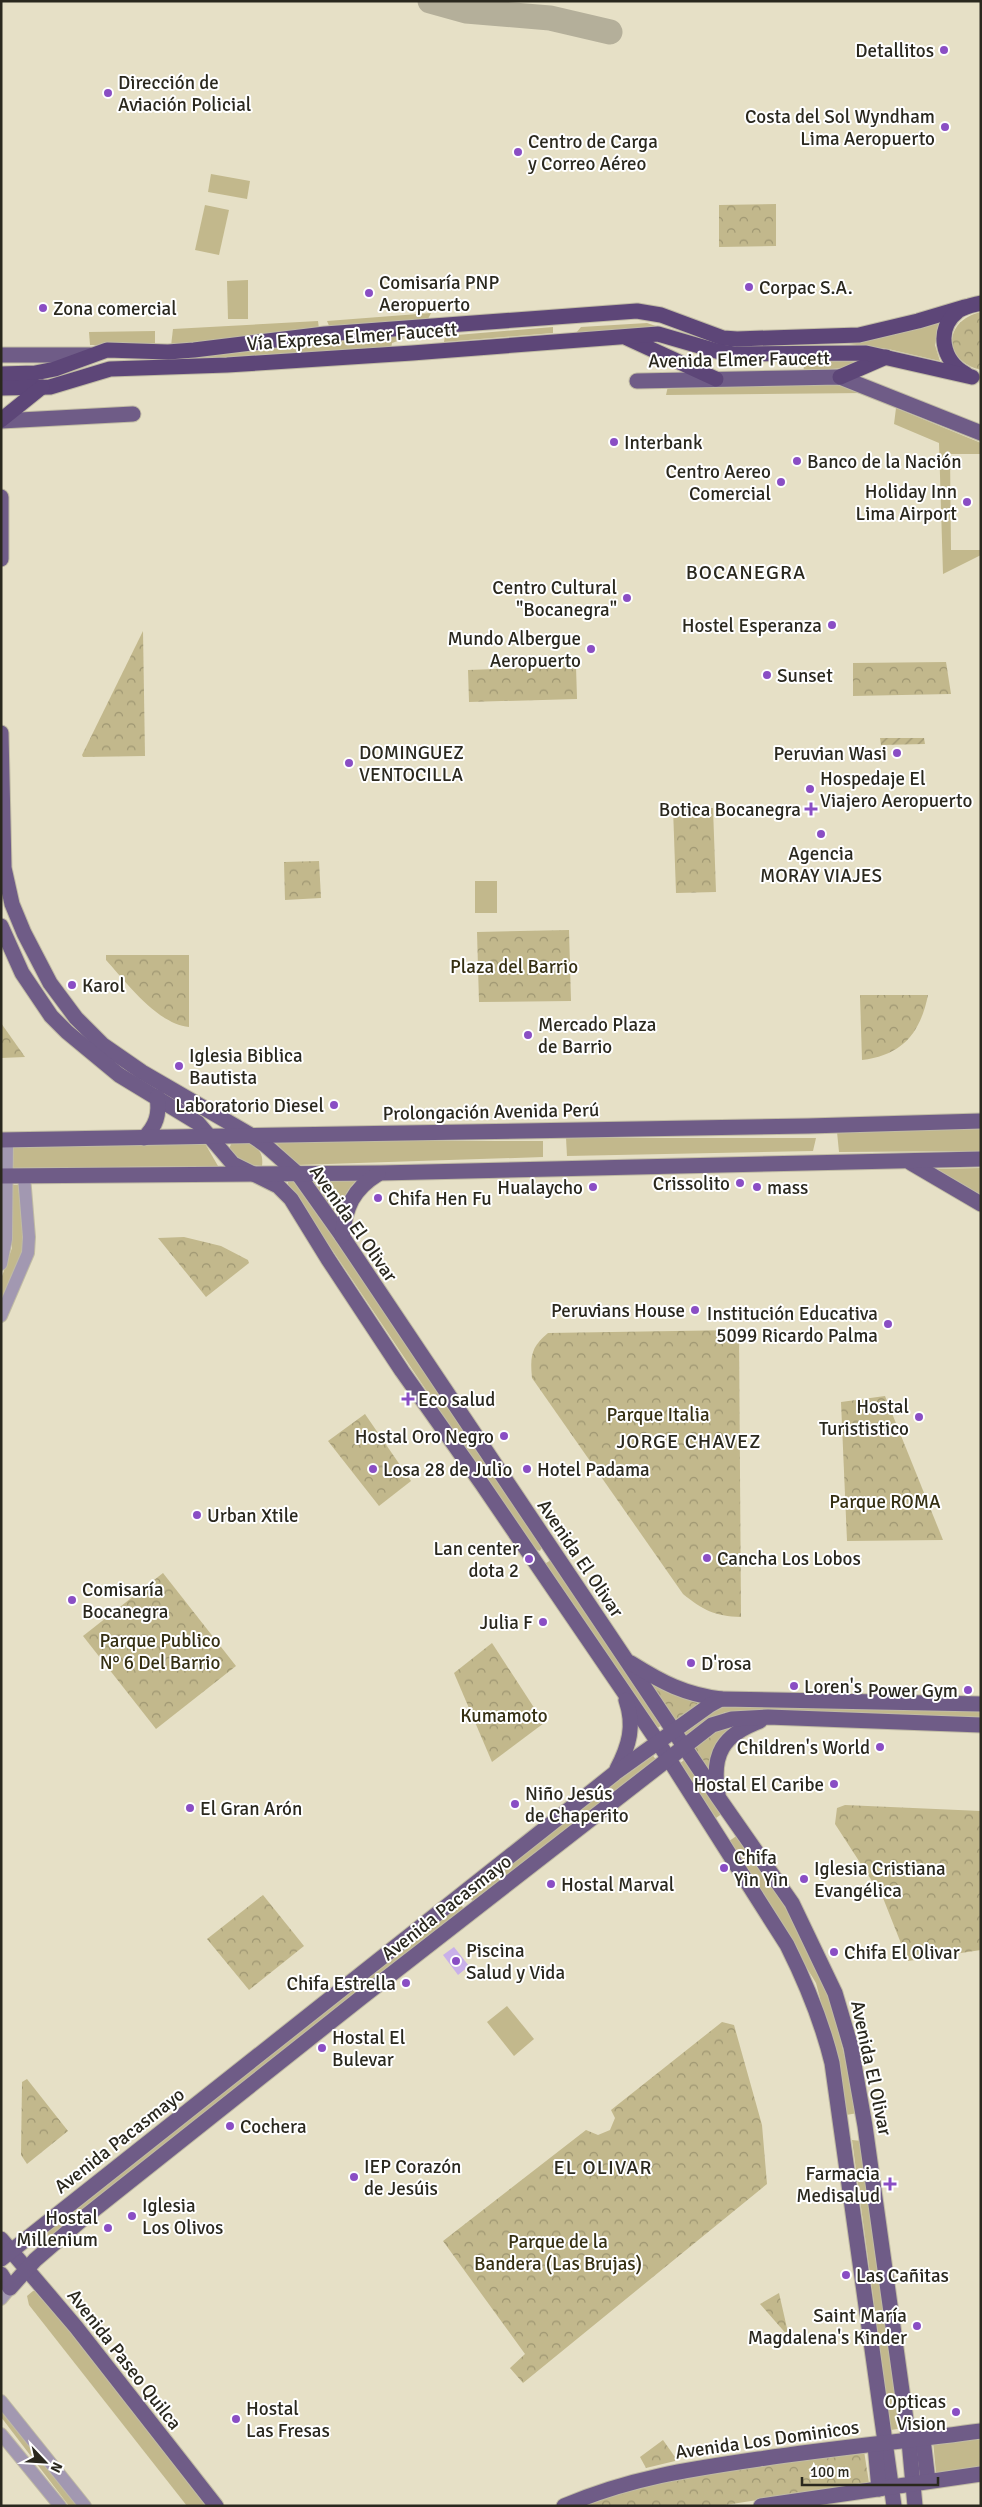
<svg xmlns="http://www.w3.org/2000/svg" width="982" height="2507" viewBox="0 0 982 2507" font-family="Signika,sans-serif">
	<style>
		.grass { fill: #c2b88c }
		.park { fill: url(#park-crowns) }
		.garden { fill: url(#garden-furrows) }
		.water { fill: #c9b0e9 }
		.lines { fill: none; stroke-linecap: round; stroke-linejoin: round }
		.taxiway { stroke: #b4af9a; stroke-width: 25 }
		.minor-casing { stroke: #c0bba4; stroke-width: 14 }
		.major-casing { stroke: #c0bba4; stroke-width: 17 }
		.highway-casing { stroke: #c0bba4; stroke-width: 17 }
		.minor { stroke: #a298b1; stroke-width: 12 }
		.major { stroke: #6f5c87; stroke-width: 15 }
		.highway { stroke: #5d4678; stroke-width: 15 }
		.poi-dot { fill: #8a4ec4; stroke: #fff; stroke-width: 2 }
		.labels { text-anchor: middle; stroke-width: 4; stroke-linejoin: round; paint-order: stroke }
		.poi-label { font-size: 19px; fill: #2a281e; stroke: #fff; text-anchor: start }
		.street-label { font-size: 19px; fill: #2a281e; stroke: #fff }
		.park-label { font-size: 19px; fill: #352f12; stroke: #fff }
		.neighbourhood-label { font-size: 20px; letter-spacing: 1px; fill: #2a281e; stroke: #fff }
	</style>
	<defs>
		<pattern id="park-crowns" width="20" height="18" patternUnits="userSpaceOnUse" patternTransform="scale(1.25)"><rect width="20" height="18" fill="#c2b88c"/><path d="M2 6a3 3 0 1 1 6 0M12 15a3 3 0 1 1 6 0" fill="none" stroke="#9e9672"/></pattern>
		<pattern id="garden-furrows" width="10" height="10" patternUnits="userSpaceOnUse" patternTransform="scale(1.25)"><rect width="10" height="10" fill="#c2b88c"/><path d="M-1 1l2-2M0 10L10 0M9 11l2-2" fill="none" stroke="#9e9672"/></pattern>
	</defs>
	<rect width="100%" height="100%" fill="#e6e0c6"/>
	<g class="grass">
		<path d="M211 174 250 181 247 199 208 192Z"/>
		<path d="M205 205 229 210 219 255 195 250Z"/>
		<path d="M248 280V319H228L227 281Z"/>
		<path d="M431 313 428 319 330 328 327 321Z"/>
		<path d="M318 321 319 329 171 346 173 329Z"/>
		<path d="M647 323 659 327 576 333 581 327Z"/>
		<path d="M940 323 935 345 940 361 888 349 849 344Z"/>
		<path d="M553 327V333L444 342 445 336Z"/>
		<path d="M155 331V345H90L89 332Z"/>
		<path d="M403 335V339L392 343 391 349 185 360 184 358Z"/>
		<path d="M845 360 861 363 845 368 804 371 803 362Z"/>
		<path d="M837 382 865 393 666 395 668 386Z"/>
		<path d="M896 408 981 443V454H950L951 550H981V555L943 574 939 443 894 424Z"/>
		<rect x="475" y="881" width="22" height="32"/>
		<path d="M981 1129 980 1151 839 1152 837 1132Z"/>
		<path d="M566 1138H816L813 1151 567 1156Z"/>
		<path d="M203 1140 218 1166 12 1168 13 1145Z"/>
		<path d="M243 1140C256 1145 264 1151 262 1166L245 1165 228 1151 232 1142Z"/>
		<path d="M274 1141H543V1157L297 1165Z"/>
		<path d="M981 1168V1195L934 1169Z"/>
		<path d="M288 1180H294L540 1541 542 1547 540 1551 532 1548 288 1184Z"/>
		<path d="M310 1180H357C345 1191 340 1203 340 1219Z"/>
		<path d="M10 1185H18L24 1238 21 1262 1 1303V1279L12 1248Z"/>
		<path d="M551 1560 662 1725 656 1729 543 1565Z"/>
		<path d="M716 1706 981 1708V1717L725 1712 688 1736 681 1730Z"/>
		<path d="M651 1753 657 1761 474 1903 468 1895Z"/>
		<path d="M687 1758 723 1813 716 1818 680 1763Z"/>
		<path d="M738 1835 805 1938 833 2008 858 2113 846 2115 833 2048 816 1983 729 1841Z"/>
		<path d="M461 1904 465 1912 39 2249 28 2245Z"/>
		<path d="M507 2006 534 2039 514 2056 487 2022Z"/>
		<path d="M852 2140 862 2141 903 2428 891 2430Z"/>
		<path d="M33 2291H40L208 2506H187L29 2305 27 2296Z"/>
		<path d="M1 2407 78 2506H69L1 2417Z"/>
		<path d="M981 2435V2470L945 2475 936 2473 933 2441Z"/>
	</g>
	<g class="park">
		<path d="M776 204V246L719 247V205Z"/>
		<path d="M981 312V370C943 361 942 321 981 312Z"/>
		<path d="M143 631 145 756 83 757 82 755Z"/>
		<path d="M946 662 951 694 853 696V663Z"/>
		<path d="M576 666 577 699 469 702 468 670Z"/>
		<path d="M673 808H713L716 892 676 893Z"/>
		<path d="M319 861 321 898 285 900 284 862Z"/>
		<path d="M569 930 571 1001 479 1002 477 932Z"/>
		<path d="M106 955H189V1027C157 1024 126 982 106 960Z"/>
		<path d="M860 995H928C920 1034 902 1055 862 1060Z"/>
		<path d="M1 1023 25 1057 1 1058Z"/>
		<path d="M184 1237 221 1246 248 1260 249 1263 206 1297 158 1238Z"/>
		<path d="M739 1330 741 1617C714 1616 703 1610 683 1594L532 1378C530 1356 531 1347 548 1333Z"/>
		<path d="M885 1396 943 1540 847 1541 841 1402Z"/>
		<path d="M365 1414 411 1481 379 1506 328 1441Z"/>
		<path d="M163 1573 236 1666 156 1729 83 1636Z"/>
		<path d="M492 1643 544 1723 492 1762 454 1673Z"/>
		<path d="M646 1680 674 1695 701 1703 674 1723Z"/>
		<path d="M735 1723 710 1771 694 1748 723 1726Z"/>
		<path d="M845 1805 981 1811V1950L908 1961 883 1898 835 1824 837 1808Z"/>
		<path d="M263 1895 304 1946 249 1990 207 1939Z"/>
		<path d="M722 2022 734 2025 762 2125 767 2184 523 2383 510 2368 525 2354 443 2241 586 2130 598 2135 610 2130 615 2118 611 2110Z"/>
		<path d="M27 2079 68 2131 27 2164 21 2155 22 2082Z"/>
		<path d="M779 2293 789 2337 760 2304Z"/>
		<path d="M663 2440 675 2457V2461L646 2468 640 2457Z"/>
		<path d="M864 2451 869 2483 719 2506H580L659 2480Z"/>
	</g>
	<path class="garden" d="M880 738H924L925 744 881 745Z"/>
	<path class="water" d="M454 1947 469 1966 458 1975 443 1955Z"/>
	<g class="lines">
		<path class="taxiway" d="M430 1 466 11 550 18 610 32"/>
		<defs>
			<g id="minor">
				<path d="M1 1264 6 1239 7 1140"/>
				<path d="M1 1316 28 1253 29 1237 24 1176"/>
				<path d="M1 2299 10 2288"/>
				<path d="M1 2401 85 2506"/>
				<path d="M1 2434 60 2506"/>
			</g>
			<g id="major">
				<path d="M1 355H90"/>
				<path d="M637 381 840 377 981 433"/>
				<path d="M1 421 133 414"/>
				<path d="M1 497V559"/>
				<path d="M1 733 4 868 12 904 24 933 50 983 76 1018 103 1045 142 1072 254 1137 264 1144 298 1174 342 1236 718 1797 792 1903 835 1993 851 2047 865 2126 909 2441 915 2506"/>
				<path d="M1 926 22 973 51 1016 67 1032 119 1075 198 1123 233 1164 278 1186 291 1199 328 1259 402 1371 482 1484 658 1742 787 1945C806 1983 822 2022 832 2063L894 2506"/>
				<path d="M144 1138C156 1126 160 1114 157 1097"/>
				<path d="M1 1140 808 1126 981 1121"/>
				<path d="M911 1163 981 1204"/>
				<path d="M1 1176 380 1173 981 1159"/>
				<path d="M342 1236C346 1207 352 1190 378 1174"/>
				<path d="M631 1663C663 1683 684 1694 721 1699"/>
				<path d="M617 1769C629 1746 635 1726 626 1700"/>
				<path d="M718 1793C711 1754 723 1735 760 1721"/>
				<path d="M1 2239 76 2327 216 2506"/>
				<path d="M1 2259 615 1773 710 1705 721 1699 981 1704"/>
				<path d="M1 2274 10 2288 35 2260 86 2216 362 1997 712 1725 732 1719 768 1717 981 1725"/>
				<path d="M923 2439 928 2481"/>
				<path d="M875 2445 879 2489"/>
				<path d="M564 2506C629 2478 690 2469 759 2459 833 2448 907 2441 981 2431"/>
				<path d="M761 2506 981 2474"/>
			</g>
			<g id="highway">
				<path d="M627 338 716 379"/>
				<path d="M1 374 35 373 55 369 107 350 168 352 194 350 325 334 637 311 661 315 723 338 737 339 859 335 918 321 965 307"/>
				<path d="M966 374C942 361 935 329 958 311 965 306 973 305 981 303"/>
				<path d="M840 377 886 357"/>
				<path d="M1 388 50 387 110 369 227 365 412 353 658 334 720 352 734 354 866 353 972 377"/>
				<path d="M1 420 42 387"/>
			</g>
		</defs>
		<use href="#minor" class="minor-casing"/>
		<use href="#major" class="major-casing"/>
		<use href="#highway" class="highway-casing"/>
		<use href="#minor" class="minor"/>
		<use href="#major" class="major"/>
		<use href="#highway" class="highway"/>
	</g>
	<g class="poi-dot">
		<circle cx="944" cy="50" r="5"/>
		<circle cx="108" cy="93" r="5"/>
		<circle cx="945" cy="127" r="5"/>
		<circle cx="518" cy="152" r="5"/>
		<circle cx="749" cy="287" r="5"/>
		<circle cx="369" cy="293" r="5"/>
		<circle cx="43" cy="308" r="5"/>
		<circle cx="614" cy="442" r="5"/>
		<circle cx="797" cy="461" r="5"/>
		<circle cx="781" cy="482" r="5"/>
		<circle cx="967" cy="502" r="5"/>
		<circle cx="627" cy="598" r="5"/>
		<circle cx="832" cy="625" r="5"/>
		<circle cx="591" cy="649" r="5"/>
		<circle cx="767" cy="675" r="5"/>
		<circle cx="897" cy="753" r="5"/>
		<circle cx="349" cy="763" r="5"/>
		<circle cx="810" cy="789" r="5"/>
		<path d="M808.5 801.5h5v5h5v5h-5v5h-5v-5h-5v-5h5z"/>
		<circle cx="821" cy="834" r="5"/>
		<circle cx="72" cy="985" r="5"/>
		<circle cx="528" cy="1035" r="5"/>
		<circle cx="179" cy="1066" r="5"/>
		<circle cx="334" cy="1105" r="5"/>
		<circle cx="740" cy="1183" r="5"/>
		<circle cx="593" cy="1187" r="5"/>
		<circle cx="757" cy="1187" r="5"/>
		<circle cx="378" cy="1198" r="5"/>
		<circle cx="695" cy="1310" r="5"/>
		<circle cx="888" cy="1324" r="5"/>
		<path d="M405.5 1391.5h5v5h5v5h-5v5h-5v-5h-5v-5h5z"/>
		<circle cx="919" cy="1417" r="5"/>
		<circle cx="504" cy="1436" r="5"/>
		<circle cx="373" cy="1469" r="5"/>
		<circle cx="527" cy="1469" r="5"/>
		<circle cx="197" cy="1515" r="5"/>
		<circle cx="707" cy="1558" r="5"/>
		<circle cx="529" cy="1559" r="5"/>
		<circle cx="72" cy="1600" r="5"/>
		<circle cx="543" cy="1622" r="5"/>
		<circle cx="691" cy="1663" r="5"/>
		<circle cx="794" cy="1686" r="5"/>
		<circle cx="968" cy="1690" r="5"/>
		<circle cx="880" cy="1747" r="5"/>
		<circle cx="834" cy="1784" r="5"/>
		<circle cx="515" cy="1804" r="5"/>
		<circle cx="190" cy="1808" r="5"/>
		<circle cx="724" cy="1868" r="5"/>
		<circle cx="804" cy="1879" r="5"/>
		<circle cx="551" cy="1884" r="5"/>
		<circle cx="834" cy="1952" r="5"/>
		<circle cx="456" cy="1961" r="5"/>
		<circle cx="406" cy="1983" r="5"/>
		<circle cx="322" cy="2048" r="5"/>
		<circle cx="230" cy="2126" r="5"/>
		<circle cx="354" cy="2177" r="5"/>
		<path d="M887.5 2176.5h5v5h5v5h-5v5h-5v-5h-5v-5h5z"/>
		<circle cx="132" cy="2216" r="5"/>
		<circle cx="108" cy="2228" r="5"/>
		<circle cx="846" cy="2275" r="5"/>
		<circle cx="917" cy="2326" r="5"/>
		<circle cx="956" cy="2412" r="5"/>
		<circle cx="236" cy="2419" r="5"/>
	</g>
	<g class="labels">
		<g class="poi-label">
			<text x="934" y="57" text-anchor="end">Detallitos</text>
			<text x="118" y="89">Dirección de<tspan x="118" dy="22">Aviación Policial</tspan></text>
			<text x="935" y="123" text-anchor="end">Costa del Sol Wyndham<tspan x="935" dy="22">Lima Aeropuerto</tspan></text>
			<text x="528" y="148">Centro de Carga<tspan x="528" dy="22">y Correo Aéreo</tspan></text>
			<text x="379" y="289">Comisaría PNP<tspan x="379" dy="22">Aeropuerto</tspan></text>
			<text x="759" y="294">Corpac S.A.</text>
			<text x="53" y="315">Zona comercial</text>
			<text x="624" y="449">Interbank</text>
			<text x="807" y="468">Banco de la Nación</text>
			<text x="771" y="478" text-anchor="end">Centro Aereo<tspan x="771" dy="22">Comercial</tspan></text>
			<text x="957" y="498" text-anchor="end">Holiday Inn<tspan x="957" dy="22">Lima Airport</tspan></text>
			<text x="617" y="594" text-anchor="end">Centro Cultural<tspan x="617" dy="22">"Bocanegra"</tspan></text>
			<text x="822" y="632" text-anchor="end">Hostel Esperanza</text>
			<text x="581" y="645" text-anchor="end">Mundo Albergue<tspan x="581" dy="22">Aeropuerto</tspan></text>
			<text x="777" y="682">Sunset</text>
			<text x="359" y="759">DOMINGUEZ<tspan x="359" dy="22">VENTOCILLA</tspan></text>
			<text x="887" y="760" text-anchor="end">Peruvian Wasi</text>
			<text x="820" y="785">Hospedaje El<tspan x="820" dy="22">Viajero Aeropuerto</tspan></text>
			<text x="801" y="816" text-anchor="end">Botica Bocanegra</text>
			<text x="821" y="860" text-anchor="middle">Agencia<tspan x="821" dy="22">MORAY VIAJES</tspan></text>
			<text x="82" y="992">Karol</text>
			<text x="538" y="1031">Mercado Plaza<tspan x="538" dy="22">de Barrio</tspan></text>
			<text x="189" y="1062">Iglesia Biblica<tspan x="189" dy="22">Bautista</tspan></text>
			<text x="324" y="1112" text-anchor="end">Laboratorio Diesel</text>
			<text x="730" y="1190" text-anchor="end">Crissolito</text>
			<text x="583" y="1194" text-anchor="end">Hualaycho</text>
			<text x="767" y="1194">mass</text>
			<text x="388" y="1205">Chifa Hen Fu</text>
			<text x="685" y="1317" text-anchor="end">Peruvians House</text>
			<text x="878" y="1320" text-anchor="end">Institución Educativa<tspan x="878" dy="22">5099 Ricardo Palma</tspan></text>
			<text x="418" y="1406">Eco salud</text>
			<text x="909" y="1413" text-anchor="end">Hostal<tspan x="909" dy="22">Turististico</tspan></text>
			<text x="494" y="1443" text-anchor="end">Hostal Oro Negro</text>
			<text x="383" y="1476">Losa 28 de Julio</text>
			<text x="537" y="1476">Hotel Padama</text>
			<text x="207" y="1522">Urban Xtile</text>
			<text x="519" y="1555" text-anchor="end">Lan center<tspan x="519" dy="22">dota 2</tspan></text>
			<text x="717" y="1565">Cancha Los Lobos</text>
			<text x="82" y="1596">Comisaría<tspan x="82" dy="22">Bocanegra</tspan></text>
			<text x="533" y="1629" text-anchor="end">Julia F</text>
			<text x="701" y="1670">D'rosa</text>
			<text x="804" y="1693">Loren's</text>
			<text x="958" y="1697" text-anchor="end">Power Gym</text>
			<text x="870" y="1754" text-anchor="end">Children's World</text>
			<text x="824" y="1791" text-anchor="end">Hostal El Caribe</text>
			<text x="525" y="1800">Niño Jesús<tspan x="525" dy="22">de Chaperito</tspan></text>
			<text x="200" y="1815">El Gran Arón</text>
			<text x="734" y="1864">Chifa<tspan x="734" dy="22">Yin Yin</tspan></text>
			<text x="814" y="1875">Iglesia Cristiana<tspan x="814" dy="22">Evangélica</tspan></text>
			<text x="561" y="1891">Hostal Marval</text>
			<text x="466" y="1957">Piscina<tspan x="466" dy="22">Salud y Vida</tspan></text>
			<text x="844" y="1959">Chifa El Olivar</text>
			<text x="396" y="1990" text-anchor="end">Chifa Estrella</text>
			<text x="332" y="2044">Hostal El<tspan x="332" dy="22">Bulevar</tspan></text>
			<text x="240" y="2133">Cochera</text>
			<text x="364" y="2173">IEP Corazón<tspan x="364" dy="22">de Jesúis</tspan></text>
			<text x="880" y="2180" text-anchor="end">Farmacia<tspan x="880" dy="22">Medisalud</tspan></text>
			<text x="142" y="2212">Iglesia<tspan x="142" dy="22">Los Olivos</tspan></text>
			<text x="98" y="2224" text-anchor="end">Hostal<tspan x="98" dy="22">Millenium</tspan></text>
			<text x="856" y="2282">Las Cañitas</text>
			<text x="907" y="2322" text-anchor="end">Saint María<tspan x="907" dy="22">Magdalena's Kinder</tspan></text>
			<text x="946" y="2408" text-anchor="end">Opticas<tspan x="946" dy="22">Vision</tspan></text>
			<text x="246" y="2415">Hostal<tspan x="246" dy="22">Las Fresas</tspan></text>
		</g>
		<g class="street-label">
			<text transform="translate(352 336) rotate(-4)" y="7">Vía Expresa Elmer Faucett</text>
			<text transform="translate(739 359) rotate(-1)" y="7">Avenida Elmer Faucett</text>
			<text transform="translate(491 1111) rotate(-1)" y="7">Prolongación Avenida Perú</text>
			<text transform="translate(354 1223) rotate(55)" y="7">Avenida El Olivar</text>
			<text transform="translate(581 1558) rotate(56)" y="7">Avenida El Olivar</text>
			<text transform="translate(446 1907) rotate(-38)" y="7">Avenida Pacasmayo</text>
			<text transform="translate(872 2068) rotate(78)" y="7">Avenida El Olivar</text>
			<text transform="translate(119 2140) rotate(-38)" y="7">Avenida Pacasmayo</text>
			<text transform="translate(125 2359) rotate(52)" y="7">Avenida Paseo Quilca</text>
			<text transform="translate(767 2439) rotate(-8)" y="7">Avenida Los Dominicos</text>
		</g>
		<g class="park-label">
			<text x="514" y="973">Plaza del Barrio</text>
			<text x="658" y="1421">Parque Italia</text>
			<text x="885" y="1508">Parque ROMA</text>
			<text x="160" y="1647">Parque Publico<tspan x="160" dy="22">N° 6 Del Barrio</tspan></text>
			<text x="504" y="1722">Kumamoto</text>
			<text x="558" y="2248">Parque de la<tspan x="558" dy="22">Bandera (Las Brujas)</tspan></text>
		</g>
		<g class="neighbourhood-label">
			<text x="746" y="579">BOCANEGRA</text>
			<text x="689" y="1448">JORGE CHAVEZ</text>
			<text x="603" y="2174">EL OLIVAR</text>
		</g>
	</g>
	<rect width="982" height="2507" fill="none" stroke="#2a281e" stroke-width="5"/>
	<g transform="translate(45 2462) rotate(115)" stroke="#ffffff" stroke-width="4" paint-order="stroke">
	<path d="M0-4L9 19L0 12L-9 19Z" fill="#2a281e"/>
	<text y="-8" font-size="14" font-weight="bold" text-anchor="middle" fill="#2a281e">N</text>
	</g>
	<path d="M802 2477v8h136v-8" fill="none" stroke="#2a281e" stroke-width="2.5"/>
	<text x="810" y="2477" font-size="15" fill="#2a281e" stroke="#ffffff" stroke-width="4" paint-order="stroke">100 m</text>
</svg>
